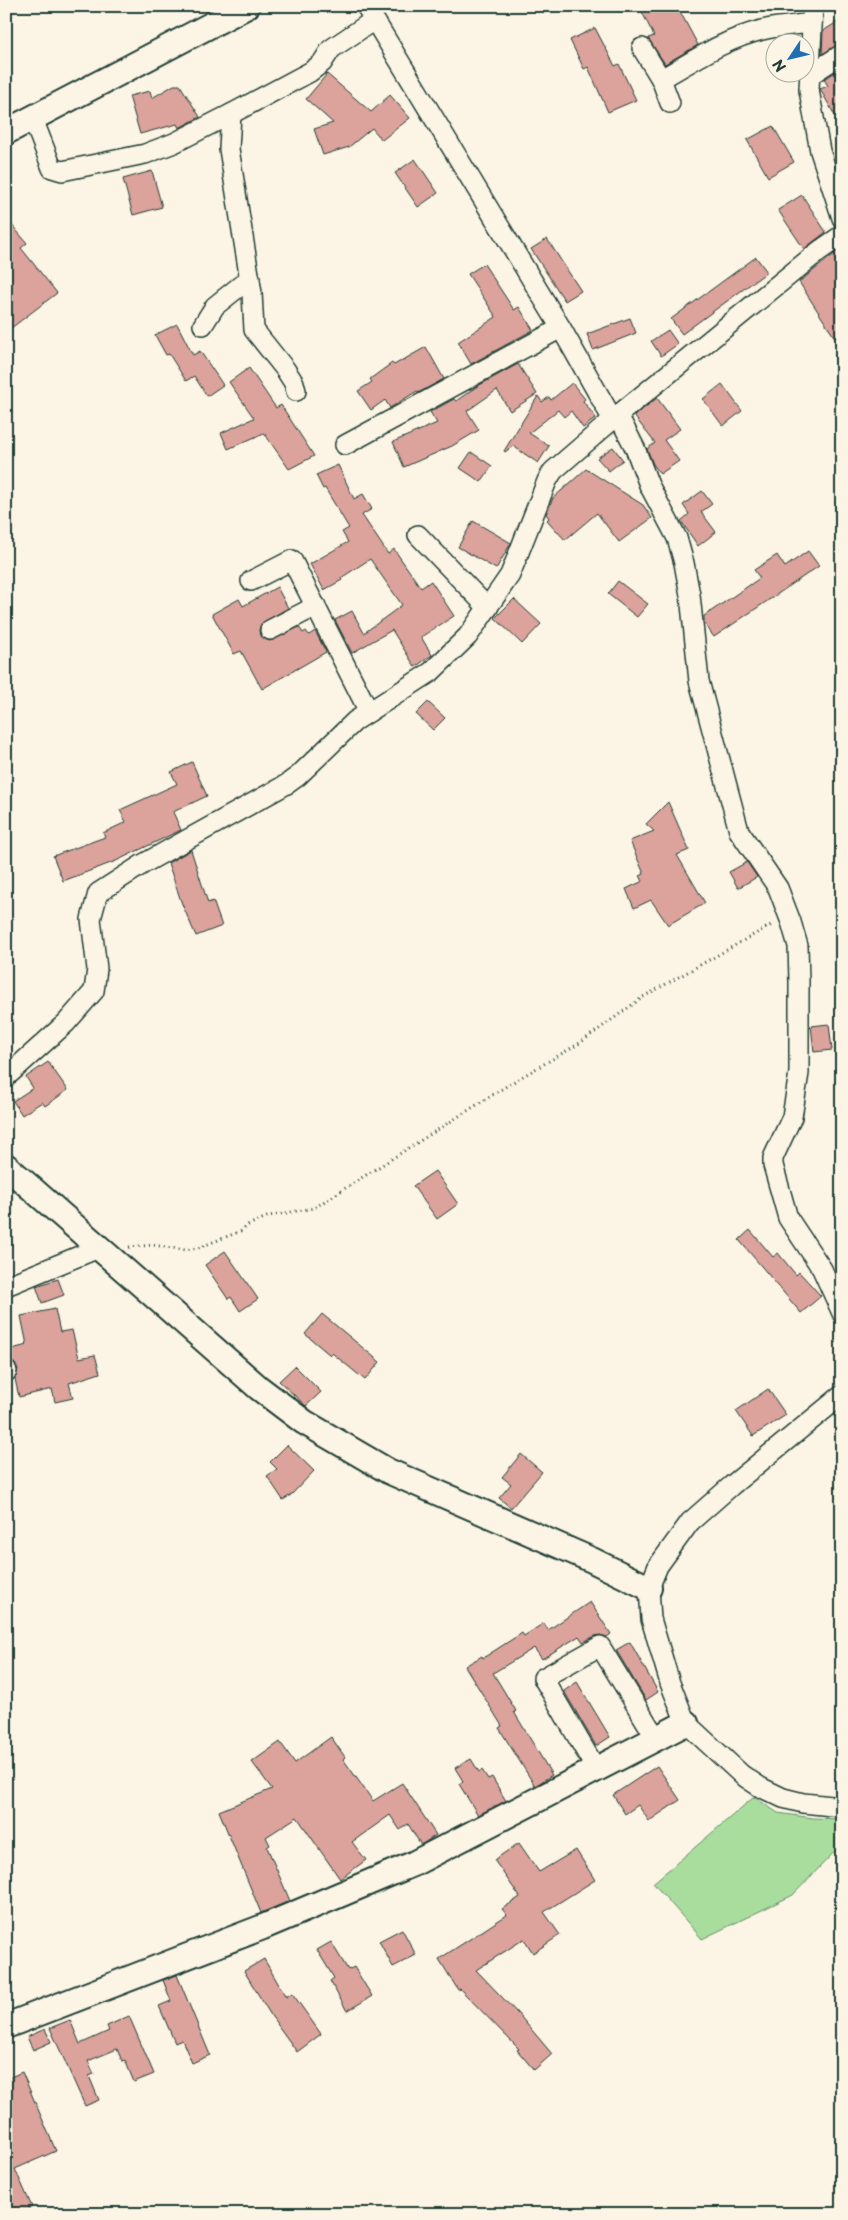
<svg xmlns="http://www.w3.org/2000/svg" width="848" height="2220" viewBox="0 0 848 2220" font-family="'Playpen Sans',sans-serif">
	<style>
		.green { fill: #a9dd9e; stroke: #648d69 }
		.building { fill: #dca29c; stroke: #1f3d34 }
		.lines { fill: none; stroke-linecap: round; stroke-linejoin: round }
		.minor-casing { stroke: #1f3d34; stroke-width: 22 }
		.tertiary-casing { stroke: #1f3d34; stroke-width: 28 }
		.path { stroke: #1f3d34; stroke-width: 3; stroke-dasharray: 1 4; stroke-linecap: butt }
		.minor { stroke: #fcf5e5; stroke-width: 19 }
		.tertiary { stroke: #fcf5e5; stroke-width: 24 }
	</style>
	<rect width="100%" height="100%" fill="#fcf5e5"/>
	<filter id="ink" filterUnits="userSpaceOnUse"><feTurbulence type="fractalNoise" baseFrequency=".02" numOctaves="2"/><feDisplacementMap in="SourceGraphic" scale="10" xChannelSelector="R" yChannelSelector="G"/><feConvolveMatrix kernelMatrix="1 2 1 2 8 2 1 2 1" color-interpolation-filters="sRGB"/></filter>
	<g filter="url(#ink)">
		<path class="green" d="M754 1797 778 1813 813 1818 842 1819V1844L793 1895 702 1939 653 1883Z"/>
		<g class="building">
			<path d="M639 6H677L698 45 665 64 648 38 654 36Z"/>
			<path d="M842 19V43L822 54 823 31Z"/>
			<path d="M595 28 615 66 619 64 636 100 608 112 588 67 584 69 570 40Z"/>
			<path d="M842 68V128L820 89 828 86 824 79Z"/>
			<path d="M327 74 371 112 390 95 410 118 382 140 372 128 349 147 323 155 314 129 333 123 306 99Z"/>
			<path d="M174 85H180L200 117 179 128 177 124 140 134 129 96 150 91 152 98Z"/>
			<path d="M773 126 794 162 768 177 747 140Z"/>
			<path d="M415 159 438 193 418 207 395 173Z"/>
			<path d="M152 171 162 207 133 215 123 179Z"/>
			<path d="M802 195 826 232 804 249 778 210Z"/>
			<path d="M6 218 27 243 21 248 57 293 6 332Z"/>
			<path d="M547 239 581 291 565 301 531 249Z"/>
			<path d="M838 251 842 257V349L799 282Z"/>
			<path d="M756 257 767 272 682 334 671 319Z"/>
			<path d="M484 264 514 310 519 307 533 330 471 364 458 342 496 317 468 274Z"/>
			<path d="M630 318 636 333 593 350 587 334Z"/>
			<path d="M177 324 193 355 200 351 223 385 207 396 194 376 186 381 169 354 166 355 155 335Z"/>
			<path d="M668 330 678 344 661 356 651 341Z"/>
			<path d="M426 347 444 379 418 393 417 391 390 408 385 400 371 410 358 391 372 382 370 379 392 363 394 365Z"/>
			<path d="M518 364 537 394 510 411 497 390 467 411 479 430 452 446 404 467 393 442 437 423 430 412 454 399 456 401 476 387Z"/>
			<path d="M249 368 276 408 281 405 314 456 289 469 264 433 228 449 221 433 254 418 229 382Z"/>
			<path d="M572 383 585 399 583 401 596 418 583 428 571 411 564 417 558 410 529 433 549 446 538 463 513 446 505 452 504 451 538 396 542 402 549 397 551 400Z"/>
			<path d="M722 384 742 411 723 426 703 399Z"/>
			<path d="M657 398 680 429 664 440 679 461 660 474 653 464 647 449 655 443 634 416Z"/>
			<path d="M613 447 623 460 609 471 597 458Z"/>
			<path d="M471 452 492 466 481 482 460 468Z"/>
			<path d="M338 465 354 499 363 494 372 509 362 515 388 554 394 549 421 588 431 581 454 616 421 637 432 655 415 667 392 630 352 653 335 620 352 611 364 633 402 605 370 559 341 578 342 580 324 590 310 564 348 542 342 532 349 528 325 488 323 489 316 475Z"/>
			<path d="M586 469 643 505 652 518 619 542 597 513 565 540 547 520 549 518 546 514 553 498Z"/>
			<path d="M702 491 712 504 701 512 716 532 698 546 681 521 689 514 683 505Z"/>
			<path d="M473 521 511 543 496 569 458 547Z"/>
			<path d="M808 551 819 566 714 637 704 623V616L760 578 754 570 777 555 785 567Z"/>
			<path d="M618 581 648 604 637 617 608 594Z"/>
			<path d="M277 587 288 608 261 624 259 630 260 636 270 641 299 627 303 633 306 631 309 635 315 631 326 652 262 689 241 651 234 654 212 614 239 599 243 606Z"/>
			<path d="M514 599 541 624 522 644 495 618Z"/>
			<path d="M428 702 445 718 433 730 416 714Z"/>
			<path d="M192 762 207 796 173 812 181 830 116 861 63 881 53 856 105 837 103 833 126 822 120 810 177 784 171 772Z"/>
			<path d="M668 802 689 850 677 855 705 903 668 925 651 900 634 908 626 889 643 881 640 876 644 874 630 841 654 831 646 824Z"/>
			<path d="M191 850 208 903 213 901 222 926 196 936 182 904 168 863Z"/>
			<path d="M747 862 757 877 738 888 729 872Z"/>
			<path d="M829 1024 832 1050 814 1052 811 1026Z"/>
			<path d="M48 1062 68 1090 45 1106 42 1102 22 1115 13 1101 33 1088 26 1077Z"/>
			<path d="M435 1171 458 1204 437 1219 413 1186Z"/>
			<path d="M750 1230 773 1257 778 1253 796 1275 799 1272 821 1296 801 1313 739 1240Z"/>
			<path d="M225 1251 258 1299 240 1311 231 1297 228 1299 205 1265Z"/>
			<path d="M58 1279 64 1295 42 1303 36 1286Z"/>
			<path d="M55 1309 60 1332 72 1330 79 1358 95 1355 100 1373 69 1383 73 1398 55 1402 52 1389 19 1397 15 1379 18 1369 10 1360 8 1350 27 1345 21 1316Z"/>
			<path d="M322 1314 380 1362 365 1380 332 1353 330 1355 305 1334Z"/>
			<path d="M295 1366 321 1392 306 1406 279 1381Z"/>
			<path d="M768 1389 786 1415 753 1436 736 1411Z"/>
			<path d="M287 1445 314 1471 291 1495 283 1500 267 1476 277 1469 270 1462Z"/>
			<path d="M521 1454 542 1472 511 1508 499 1498 511 1484 502 1477Z"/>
			<path d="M590 1602 611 1634 607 1637 600 1635 595 1636 583 1642 579 1636 542 1659 534 1648 493 1673 516 1711 514 1712 552 1775 535 1786 499 1728 502 1726 465 1666 482 1656 483 1658 522 1633 524 1636 544 1623 548 1630Z"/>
			<path d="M630 1642 658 1692 646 1700 616 1650Z"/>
			<path d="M577 1682 610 1737 596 1746 564 1691Z"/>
			<path d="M331 1737 345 1757 343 1759 373 1801 402 1783 436 1835 421 1845 408 1824 400 1830 390 1815 352 1842 366 1860 340 1879 297 1817 266 1837 270 1845 267 1847 290 1901 261 1913 219 1811 272 1789 252 1762 280 1742 295 1763Z"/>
			<path d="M471 1759 479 1772 482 1770 488 1779 492 1777 506 1801 478 1815 459 1784 463 1781 455 1768Z"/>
			<path d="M657 1766 680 1800 649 1821 638 1805 625 1814 613 1795Z"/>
			<path d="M519 1843 539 1872 576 1850 595 1880 544 1912 560 1935 533 1953 524 1939 476 1970 520 2016 552 2054 534 2070 517 2050 519 2049 460 1989 458 1990 439 1959 507 1915 502 1909 520 1897 494 1860Z"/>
			<path d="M402 1929 416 1955 393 1967 379 1941Z"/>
			<path d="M331 1942 348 1970 354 1967 372 1996 347 2011 330 1981 334 1978 317 1950Z"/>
			<path d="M264 1959 286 1997 292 1993 321 2034 297 2052 272 2017 244 1971Z"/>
			<path d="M177 1975 210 2055 192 2063 182 2040 175 2043 159 2006 171 2001 163 1980Z"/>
			<path d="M129 2016 154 2074 134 2082 125 2060 122 2061 117 2049 88 2061 94 2074 89 2076 99 2100 85 2106 50 2028 70 2020 80 2044 109 2031 107 2026Z"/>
			<path d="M45 2029 51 2042 33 2050 27 2037Z"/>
			<path d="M22 2072 56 2151 15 2169 32 2207 29 2208 32 2214H6V2079Z"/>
		</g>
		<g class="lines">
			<defs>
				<g id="minor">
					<path d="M366 6 561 328 613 420"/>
					<path d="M813 6 809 90 820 151 842 218"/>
					<path d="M642 48 661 79 670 103"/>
					<path d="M810 75 842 54"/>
					<path d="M661 79C693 61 725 39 762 30 778 26 795 25 812 23"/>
					<path d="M231 114 229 149 252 293 254 330 285 369 294 383 296 391"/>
					<path d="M33 119 52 168 62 171 145 154 174 143 231 114 310 72 322 63 331 49 374 20"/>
					<path d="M203 325 215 306 250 278"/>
					<path d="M618 415 635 448 649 485 677 538 684 563 690 595 699 681 739 831 778 888 791 922 798 946 799 981V1073L792 1117 773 1158V1165L788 1218 822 1269 842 1313"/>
					<path d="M345 445 561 328"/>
					<path d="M418 535 488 608"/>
					<path d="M251 581 292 560 369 712"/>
					<path d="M270 630 316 606"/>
					<path d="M6 1077 66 1023 94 991 97 969 91 919 98 893 143 864 287 784 298 776 355 721 431 672 468 636 510 575 547 481 553 471 618 415 819 251 842 235"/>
					<path d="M6 1286 101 1247"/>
					<path d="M6 1370 7 1371"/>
					<path d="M842 1395 731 1486 690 1522 658 1566 649 1588 651 1619 670 1683 686 1723 742 1775 760 1787 783 1798 803 1803 842 1807"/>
					<path d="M596 1769 543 1678 600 1646 656 1738"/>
				</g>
				<g id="tertiary">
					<path d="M6 132 247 6"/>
					<path d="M6 1166 259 1388 304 1422 388 1471 592 1560 649 1588"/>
					<path d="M6 2026 263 1927 413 1864 686 1723"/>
				</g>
			</defs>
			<use href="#minor" class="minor-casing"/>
			<use href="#tertiary" class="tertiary-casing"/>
			<path class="path" d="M129 1247 153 1245 185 1250 198 1248 241 1231 248 1225 269 1216 314 1208 513 1082 580 1043 643 997 773 924"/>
			<use href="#minor" class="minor"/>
			<use href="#tertiary" class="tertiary"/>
		</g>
	</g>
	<rect width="848" height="2220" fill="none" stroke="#fcf5e5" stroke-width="25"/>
	<rect x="12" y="12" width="823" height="2195" fill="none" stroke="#1f3d34" stroke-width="2" filter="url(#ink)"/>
	<g transform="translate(790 58) rotate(235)"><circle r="24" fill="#fcf5e5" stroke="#a4ab9e"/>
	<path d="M0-4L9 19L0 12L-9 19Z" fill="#1f6fb2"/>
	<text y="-8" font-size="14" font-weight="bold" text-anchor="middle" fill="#1f3d34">N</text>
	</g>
</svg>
